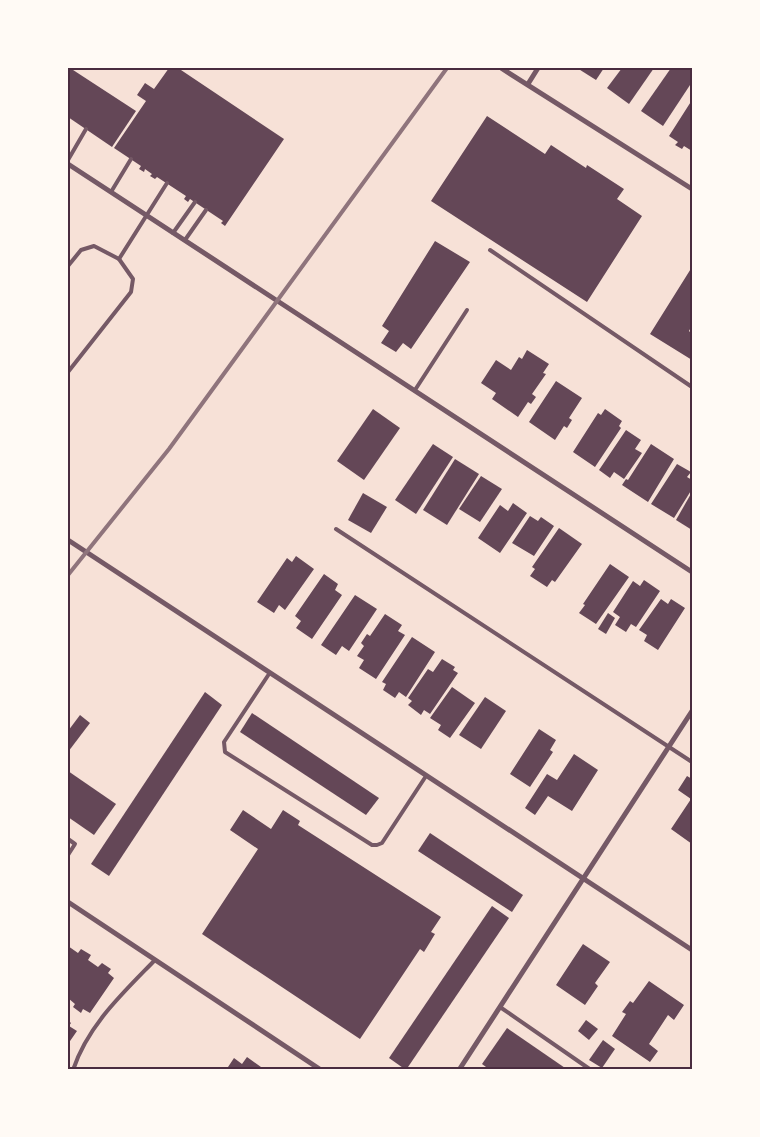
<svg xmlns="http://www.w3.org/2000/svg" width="760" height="1137" viewBox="0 0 760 1137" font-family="'Asap Condensed',sans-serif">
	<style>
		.building { fill: #644757 }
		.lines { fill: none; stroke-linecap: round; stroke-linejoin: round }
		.service { stroke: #755966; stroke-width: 4 }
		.minor { stroke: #755966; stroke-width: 5 }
		.rail { stroke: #8f747c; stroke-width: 4 }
		.neatline { fill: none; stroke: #4a2c40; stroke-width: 2 }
	</style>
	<rect width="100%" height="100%" fill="#f7e1d7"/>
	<g class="building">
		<path d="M68 68H70L136 111 112 147 68 117Z"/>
		<path d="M169 68H178L284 139 225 226 221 223 223 221 190 199 188 202 184 199 186 196 157 177 155 179 150 176 152 174 145 169 144 172 139 169 141 166 114 148 146 101 137 95 145 83 154 89Z"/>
		<path d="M577 68H604L596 80Z"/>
		<path d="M622 68H654L629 104 607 88Z"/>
		<path d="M671 68H692V82L663 126 641 111Z"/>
		<path d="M692 100V151L684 146 682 149 675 145 678 142 669 136Z"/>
		<path d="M487 116 545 154 551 145 586 168 587 165 624 189 617 199 642 216 587 302 431 201Z"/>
		<path d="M435 241 470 262 411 349 403 343 396 352 381 343 389 331 382 326Z"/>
		<path d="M692 267V325L689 331 692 334V360L650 334Z"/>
		<path d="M527 350 549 364 543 373 546 374 532 394 536 397 531 404 528 402 518 417 492 399 496 393 481 383 496 360 511 370 519 357 522 359Z"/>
		<path d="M556 381 582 398 569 418 572 420 567 428 564 426 555 440 529 422Z"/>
		<path d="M373 409 400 428 364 480 337 461Z"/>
		<path d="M605 409 622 421 619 426 621 428 595 467 573 452 598 413 601 415Z"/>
		<path d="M626 430 641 440 635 449 642 453 624 479 614 472 610 478 599 470Z"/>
		<path d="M433 444 453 457 416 514 395 500Z"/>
		<path d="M651 444 674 459 648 502 622 485 626 479 628 480Z"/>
		<path d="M455 459 479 474 447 525 423 510Z"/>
		<path d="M677 464 691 472 687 477 692 480V489L674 518 651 504Z"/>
		<path d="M481 476 502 489 480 522 459 509Z"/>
		<path d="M692 492V530L676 520Z"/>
		<path d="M363 493 387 507 371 533 348 520Z"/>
		<path d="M513 503 527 513 500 553 478 538 500 505 508 511Z"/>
		<path d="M530 516 538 521 541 517 554 526 534 556 512 543Z"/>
		<path d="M559 528 582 544 555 582 552 580 547 587 530 576 535 569 532 567Z"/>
		<path d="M296 556 314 569 285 610 279 605 274 613 257 602 287 558 292 562Z"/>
		<path d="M610 564 629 577 596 624 579 613 585 605 583 604Z"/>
		<path d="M324 574 338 584 335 590 342 595 312 639 296 628 301 621 295 616Z"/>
		<path d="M644 580 660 591 636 627 631 624 626 632 615 625 620 617 613 612 633 581 640 586Z"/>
		<path d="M355 595 377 609 349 651 342 646 336 655 321 645Z"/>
		<path d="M661 599 668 604 671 599 685 608 658 650 644 641 647 635 639 630Z"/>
		<path d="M608 613 615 618 606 634 598 629Z"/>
		<path d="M385 614 402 625 398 631 405 635 376 679 359 668 364 660 357 656 364 646 361 643 367 634 370 636Z"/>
		<path d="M412 637 435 652 406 697 399 692 395 698 383 690 386 684 382 682Z"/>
		<path d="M442 659 455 667 453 670 458 673 430 714 424 710 421 715 408 705 412 701 408 698 428 669 433 672Z"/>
		<path d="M452 687 475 703 450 738 438 730 441 725 430 718Z"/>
		<path d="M205 692 222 705 109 876 91 864Z"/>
		<path d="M485 697 506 711 481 749 459 735Z"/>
		<path d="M252 713 379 798 366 815 240 732Z"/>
		<path d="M80 715 90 723 68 752V731Z"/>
		<path d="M539 729 556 740 550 750 553 752 530 787 510 774Z"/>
		<path d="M574 754 598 770 572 811 548 796 535 815 525 808 547 774 557 780Z"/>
		<path d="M68 771 116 804 94 835 68 817Z"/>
		<path d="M687 776 692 779V844L671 829 691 799 678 790Z"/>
		<path d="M243 810 271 829 283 810 300 821 298 825 441 917 431 932 435 934 424 952 420 949 360 1039 202 934 258 849 230 830Z"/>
		<path d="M430 833 523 895 512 912 418 851Z"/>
		<path d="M492 906 509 918 406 1070 389 1058Z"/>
		<path d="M583 944 610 962 595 983 598 986 585 1005 556 985Z"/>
		<path d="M68 946 78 953 81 949 91 955 88 960 98 967 102 963 111 969 108 973 114 978 90 1013 83 1009 81 1013 73 1007 75 1004 68 998Z"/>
		<path d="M649 981 684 1005 674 1020 668 1015 649 1044 658 1051 650 1062 612 1036 626 1014 622 1012 630 1001 633 1003Z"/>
		<path d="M68 1020 71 1023 69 1026 77 1031 68 1044Z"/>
		<path d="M586 1020 598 1029 589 1040 578 1031Z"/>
		<path d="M507 1028 568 1070H490L482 1064Z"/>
		<path d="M603 1040 615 1049 602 1068 589 1060Z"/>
		<path d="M247 1057 261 1067 259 1070H226L234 1058 242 1064Z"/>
	</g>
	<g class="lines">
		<g class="service">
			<path d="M68 160 86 129"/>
			<path d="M111 192 131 159"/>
			<path d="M173 233 195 202"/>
			<path d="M185 240 206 210"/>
			<path d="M490 250 692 387"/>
			<path d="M119 259 167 183"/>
			<path d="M68 266 81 250 94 246 119 259 133 279 131 292 68 372"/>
			<path d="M415 390 467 310"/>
			<path d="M336 529 692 762"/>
			<path d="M269 674 224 742 225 752 372 845H377L382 843 426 776"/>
			<path d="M68 839 75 844 68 855"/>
			<path d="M500 1007 591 1070"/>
			<path d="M73 1070C88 1025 123 993 155 960"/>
		</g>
		<g class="minor">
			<path d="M501 68 692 189"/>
			<path d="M528 84 538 68"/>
			<path d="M68 164 692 572"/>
			<path d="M68 540 692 950"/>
			<path d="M68 902 321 1070"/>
			<path d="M459 1070 692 711"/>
		</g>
		<path class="rail" d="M68 575 169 449 447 68"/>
	</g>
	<rect width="760" height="1137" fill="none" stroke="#fffaf5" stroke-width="138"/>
	<rect x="69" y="69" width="622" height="999" class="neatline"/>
</svg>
